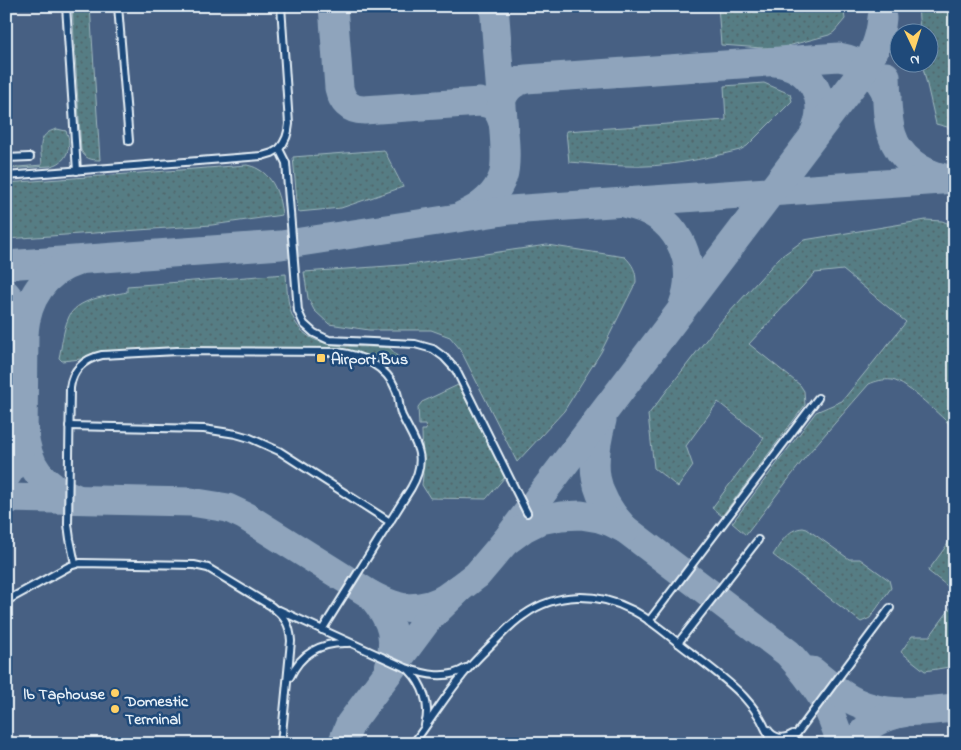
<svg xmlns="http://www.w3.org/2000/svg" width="961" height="750" viewBox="0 0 961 750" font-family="'Indie Flower',sans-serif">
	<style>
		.built { fill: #466183; fill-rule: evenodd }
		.grass { fill: url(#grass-dots); stroke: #9fb7be }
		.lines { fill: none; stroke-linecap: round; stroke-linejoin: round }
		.taxiway { stroke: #8fa4bc; stroke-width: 29 }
		.lane-casing { stroke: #e8f1f8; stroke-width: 10 }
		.lane { stroke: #1f4a7a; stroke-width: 6 }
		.poi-dot { fill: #ffd166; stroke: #1f4a7a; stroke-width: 2 }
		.labels { text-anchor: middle; stroke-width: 5; stroke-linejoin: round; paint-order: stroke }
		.poi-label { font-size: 16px; font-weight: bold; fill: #e8f1f8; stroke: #1f4a7a; text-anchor: start }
	</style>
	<defs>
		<pattern id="grass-dots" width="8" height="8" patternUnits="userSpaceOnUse" patternTransform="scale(1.25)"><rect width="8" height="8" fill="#567d84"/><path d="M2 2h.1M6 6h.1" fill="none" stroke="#4f656a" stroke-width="1.8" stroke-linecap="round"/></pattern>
	</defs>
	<rect width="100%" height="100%" fill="#36587f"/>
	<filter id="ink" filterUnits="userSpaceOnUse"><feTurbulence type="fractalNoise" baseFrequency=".02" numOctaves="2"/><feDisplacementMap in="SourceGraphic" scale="10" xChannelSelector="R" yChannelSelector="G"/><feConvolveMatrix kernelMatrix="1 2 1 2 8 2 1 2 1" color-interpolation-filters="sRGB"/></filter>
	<g filter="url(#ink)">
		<path class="built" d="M6 6H955V744H6ZM898 32H928V62H898Z"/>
		<g class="grass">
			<path d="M72 6H90L100 160C91 160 85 159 81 150Z"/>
			<path d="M718 6H843L845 19 834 32 829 35 784 47 762 48 721 45Z"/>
			<path d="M918 6H955V129L936 124 922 63 928 62V32H920Z"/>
			<path d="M764 83 790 94 792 101 747 146 740 150C703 159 664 168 626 166 607 166 588 163 569 162L566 131 726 120 724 86Z"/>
			<path d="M57 129 66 131C73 145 67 164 50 166L6 169V168L42 165C41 149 36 134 57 129Z"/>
			<path d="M384 150 403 187 341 208 298 212 293 157Z"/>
			<path d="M247 165C251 166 255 167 258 169 275 178 280 198 282 215L212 225 6 239V183Z"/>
			<path d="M926 220 942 221 955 226V429C941 417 908 383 892 380 883 379 876 381 869 384L807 455 746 535 732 523 816 412 842 401 906 322 843 270 815 273 749 344 800 385 804 391 805 405 722 516 712 508 764 438 718 402 686 446 693 466 678 487 654 468 648 415 716 327 779 258 804 240Z"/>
			<path d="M547 245 625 257C633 265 636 271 636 282L601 352 564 411 517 462 460 349 450 337 431 330H369L329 324 314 310 308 298 304 272 416 264Z"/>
			<path d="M286 274C287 287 287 303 292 315 307 355 356 344 390 348L398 357 378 362C365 355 355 350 341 349L181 348 97 352 81 359 62 361 59 358C62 345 63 331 68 319 75 298 109 296 127 292V286Z"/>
			<path d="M458 385 505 477 486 499 430 498 422 485 423 476 422 430H426L425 425H419L418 407 422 402Z"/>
			<path d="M803 528 807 529 849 559H860L889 580 891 588 870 618 861 622 773 555C781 543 787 529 803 528Z"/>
			<path d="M955 534V592L928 571Z"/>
			<path d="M955 602V666L925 671 901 652 912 636H930Z"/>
		</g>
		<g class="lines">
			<g class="taxiway">
				<path d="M333 6 339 88C342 101 349 110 364 110L480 102C495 104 499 110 503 123"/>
				<path d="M775 62C812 66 830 100 814 134"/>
				<path d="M886 76C887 94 886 117 892 135 899 158 921 173 944 178"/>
				<path d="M501 101C506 88 513 82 526 79L839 57C862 61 878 74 887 95"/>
				<path d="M627 204C675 213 700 259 683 305"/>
				<path d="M463 215C481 208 497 194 503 176 508 160 503 124 502 106 499 73 497 40 494 6"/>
				<path d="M6 265 281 245 510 210 955 179"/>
				<path d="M6 294C16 305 21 318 24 332 27 299 44 272 76 262"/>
				<path d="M602 420C590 465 591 494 625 529L788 653C815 683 830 705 841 744"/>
				<path d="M24 431C27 466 42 486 75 498"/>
				<path d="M6 476C15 464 20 454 23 440L24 332"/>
				<path d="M6 498 191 502 228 508 245 516 371 595C379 599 388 604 397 606 410 610 428 607 440 601 447 598 453 592 460 588"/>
				<path d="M505 542 860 75C873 56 880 40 882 18"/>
				<path d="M371 595C394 622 397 638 388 672"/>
				<path d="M812 671C826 682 840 695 856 702 887 717 922 711 955 708"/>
				<path d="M342 744 350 724 428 619 460 588 477 575 505 542 524 528 540 520 561 516 581 515 599 518 611 522 625 529"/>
				<path d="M855 744C865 725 882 716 903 713"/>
			</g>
			<defs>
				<g id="lane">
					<path d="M66 6 77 171"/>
					<path d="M118 6 129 141"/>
					<path d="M281 6 289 124C288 134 286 141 279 149L286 163 298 311 304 324 314 333 329 340 415 344 433 349 444 357 456 370 527 513"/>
					<path d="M6 158 30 157"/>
					<path d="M6 176 262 156 272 153 279 149"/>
					<path d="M69 426 204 429 236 434 250 438 279 451 390 522"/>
					<path d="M75 564 70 539 68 524 70 388C72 370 84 359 102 355L177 351 337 352C361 355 387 366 396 390 400 398 398 407 402 416 416 444 429 457 411 488L322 630"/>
					<path d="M6 601 70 566 80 563 194 565 208 568 271 606C285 617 290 624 291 641L281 744"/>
					<path d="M279 610 406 668C426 675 447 680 466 668"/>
					<path d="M649 621 818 398"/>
					<path d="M678 643 758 540"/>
					<path d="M409 670C423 684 431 706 425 725"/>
					<path d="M290 677C301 653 322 642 348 643"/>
					<path d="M768 730C774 739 784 740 793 734"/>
					<path d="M413 744C430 721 444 698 462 676 472 663 484 652 496 640 505 631 513 622 524 615 556 592 597 592 632 610 652 620 671 638 690 652 723 678 760 701 771 744"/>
					<path d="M789 744 890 608"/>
				</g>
			</defs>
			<use href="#lane" class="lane-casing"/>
			<use href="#lane" class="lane"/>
		</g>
	</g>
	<g class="poi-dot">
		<rect x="316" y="353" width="10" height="10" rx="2.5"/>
		<circle cx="115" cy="693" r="5"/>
		<circle cx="115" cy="709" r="5"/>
	</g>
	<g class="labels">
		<g class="poi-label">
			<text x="331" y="364">Airport Bus</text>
			<text x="105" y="699" text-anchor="end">lb Taphouse</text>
			<text x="125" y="706">Domestic<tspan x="125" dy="18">Terminal</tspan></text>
		</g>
	</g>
	<rect width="961" height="750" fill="none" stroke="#1f4a7a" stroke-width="25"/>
	<rect x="12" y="12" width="936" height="725" fill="none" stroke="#e8f1f8" stroke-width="2" filter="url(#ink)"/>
	<g transform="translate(914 48) rotate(176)"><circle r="24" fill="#1f4a7a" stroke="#6f8dac"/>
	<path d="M0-4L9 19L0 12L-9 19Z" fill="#ffd166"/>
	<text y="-8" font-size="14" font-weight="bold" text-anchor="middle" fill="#e8f1f8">N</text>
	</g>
</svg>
